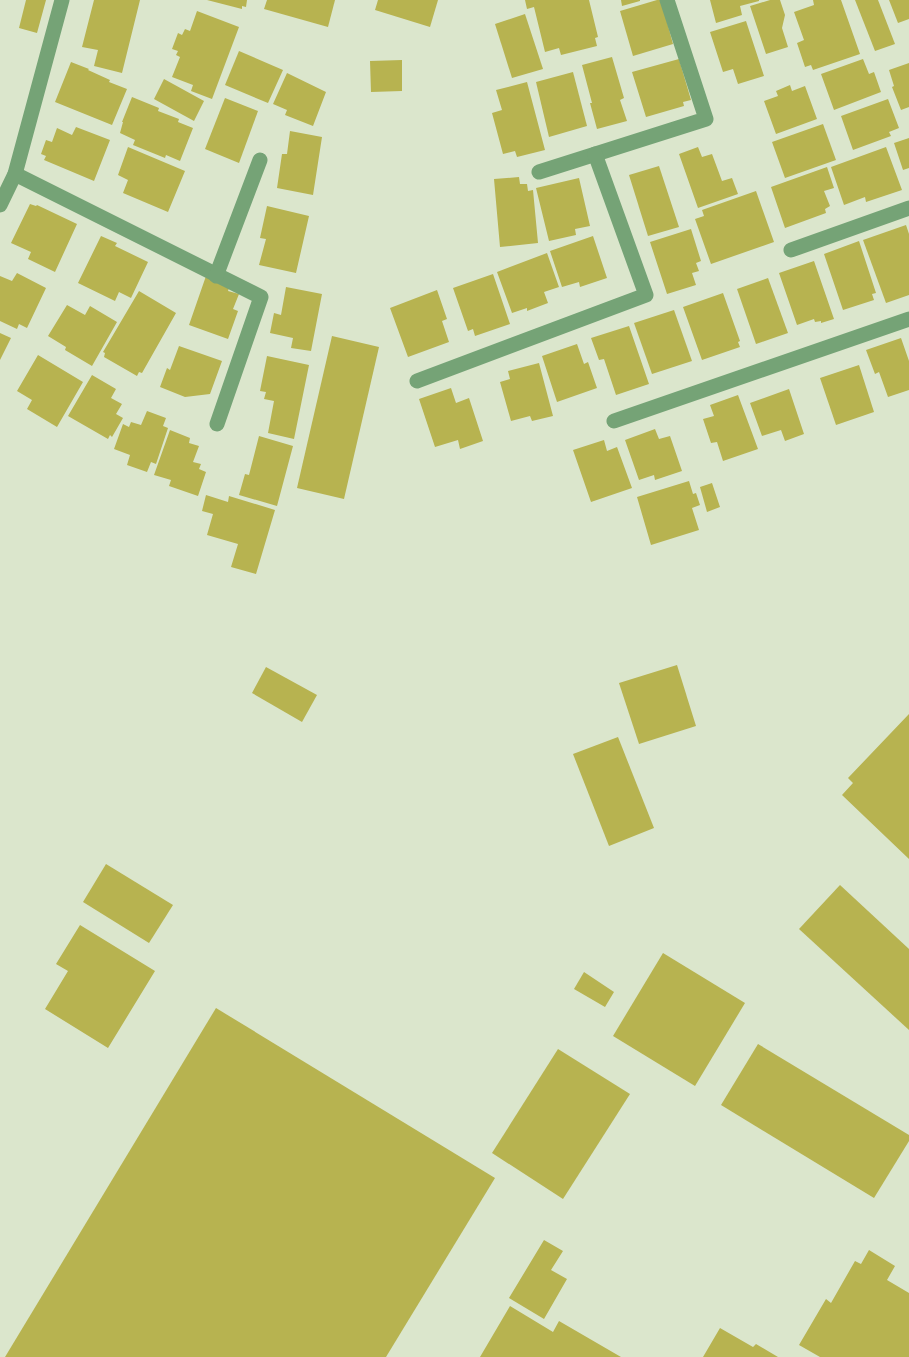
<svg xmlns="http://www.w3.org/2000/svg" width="909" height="1357" viewBox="0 0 909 1357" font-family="'IBM Plex Sans',sans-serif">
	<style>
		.building { fill: #b7b350 }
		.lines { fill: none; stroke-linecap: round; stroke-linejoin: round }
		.lane { stroke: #75a376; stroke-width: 15 }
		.street { stroke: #75a376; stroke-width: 15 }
	</style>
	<rect width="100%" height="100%" fill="#dbe6cc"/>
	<g class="building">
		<path d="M26 0H46L37 33 19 28Z"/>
		<path d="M94 0H140L122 73 94 66 98 50 82 47Z"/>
		<path d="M207 0H247L246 7 242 6V9Z"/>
		<path d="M267 0H335L328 27 264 9Z"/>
		<path d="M378 0H438L430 27 375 10Z"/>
		<path d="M525 0H589L598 37 595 38 597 46 561 55 559 48 545 52 534 7 527 9Z"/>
		<path d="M621 0H640V1L622 6Z"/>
		<path d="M657 0H661L673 44 633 56 620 11Z"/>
		<path d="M710 0H759V1L740 6 742 15 716 23Z"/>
		<path d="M770 0H780L785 15 782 28 788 47 766 54 750 6Z"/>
		<path d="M813 0H841L860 54 813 70 811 65 805 67 797 43 804 40 794 12 814 5Z"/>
		<path d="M855 0H878L895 44 875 51Z"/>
		<path d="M889 0H909V19L898 23Z"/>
		<path d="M197 11 239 27 212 99 191 91 193 85 172 77 180 57 176 55 178 51 172 49 178 33 182 35 185 29 190 31Z"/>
		<path d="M525 14 543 69 512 78 495 24Z"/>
		<path d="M746 21 764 76 738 84 733 69 723 72 710 32Z"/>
		<path d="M239 51 283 70 268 103 225 85Z"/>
		<path d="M612 57 624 98 620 100 627 121 597 129 590 103H592L582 65Z"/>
		<path d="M679 59 691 100 683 102 684 106 646 117 632 72Z"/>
		<path d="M863 59 869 74 874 72 881 92 834 110 821 74Z"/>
		<path d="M402 60V91L371 92 370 61Z"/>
		<path d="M71 62 89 69 88 70 110 80 109 82 127 89 112 125 55 102Z"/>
		<path d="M909 63V107L901 110 892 87 894 86 889 70Z"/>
		<path d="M573 72 587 126 549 137 536 82Z"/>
		<path d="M287 73 326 92 313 126 285 115 287 110 273 104Z"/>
		<path d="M164 79 204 101 194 121 154 99Z"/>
		<path d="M527 82 545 150 517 157 515 151 503 154 492 113 502 110 496 90Z"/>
		<path d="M790 85 792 91 805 86 817 119 776 134 764 101 778 96 776 91Z"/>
		<path d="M132 97 159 108 158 111 179 119 178 122 193 128 180 161 166 155 165 158 133 145 135 140 120 133 123 122H122Z"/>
		<path d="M225 98 258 111 239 163 205 149Z"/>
		<path d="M888 99 899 128 889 132 891 136 853 150 841 116Z"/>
		<path d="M823 124 836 160 785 178 772 142Z"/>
		<path d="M76 127 110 140 94 181 44 160 46 156 41 154 46 140 52 142 57 128 72 135Z"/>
		<path d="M290 131 322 137 313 195 277 188 282 154H287Z"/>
		<path d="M909 138V168L903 170 894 143Z"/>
		<path d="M128 147 185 171 168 212 123 193 128 180 118 175Z"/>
		<path d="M698 147 702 157 712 154 722 181 732 178 738 194 698 208 679 154Z"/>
		<path d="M886 147 902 190 866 202 865 197 844 205 831 167Z"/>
		<path d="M659 166 679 227 648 236 629 175Z"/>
		<path d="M827 167 834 188 824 191 830 206 825 209 826 213 785 228 771 187Z"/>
		<path d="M519 177 520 184H527L528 191 533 190 538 243 500 247 494 179Z"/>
		<path d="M579 178 590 226 575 229 576 235 549 241 536 188Z"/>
		<path d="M756 191 774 242 711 264 695 219 704 216 702 210Z"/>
		<path d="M30 204 36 206 37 205 77 224 55 272 28 259 31 252 11 243Z"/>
		<path d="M267 206 309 216 296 273 259 265 266 239 260 238Z"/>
		<path d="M906 225 909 234V295L886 303 863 240Z"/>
		<path d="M691 229 701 261 696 263 699 271 692 273 696 285 667 294 650 242Z"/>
		<path d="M101 236 117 243 115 246 148 262 131 298 119 292 115 301 78 283Z"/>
		<path d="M593 236 607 278 580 287 579 282 562 287 550 251Z"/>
		<path d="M859 241 876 293 872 294 874 300 843 310 824 254Z"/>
		<path d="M547 253 559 287 544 292 548 303 527 311V308L512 313 497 272Z"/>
		<path d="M814 261 834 319 821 323V321L815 322 814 319 797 325 779 273Z"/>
		<path d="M17 273 46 288 27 328 19 324 17 329 0 321V276L12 281Z"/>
		<path d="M493 274 510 324 475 336 473 329 468 331 453 288Z"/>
		<path d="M206 276 230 285 228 291 239 294 233 309 238 311 228 339 189 325Z"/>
		<path d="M768 278 788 333 756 344 737 289Z"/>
		<path d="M286 287 322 294 311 351 291 348 293 338 270 333 274 313 281 315Z"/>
		<path d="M437 290 447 319 442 321 449 342 408 357 390 308Z"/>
		<path d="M139 291 176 313 142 373 139 372 137 376 104 357 105 353 103 352Z"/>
		<path d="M723 293 740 341 738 342 740 347 702 360 683 307Z"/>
		<path d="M67 305 85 315 90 306 117 322 92 366 65 350 66 347 48 336Z"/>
		<path d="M674 310 692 361 652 374 634 323Z"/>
		<path d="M629 326 649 384 616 395 604 359 599 360 591 338Z"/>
		<path d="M0 333 11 338 0 360Z"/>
		<path d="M332 336 379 347 344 499 297 488Z"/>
		<path d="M901 338 909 361V390L888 397 879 372 875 374 866 350Z"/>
		<path d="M577 344 584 364 588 362 597 388 557 402 542 356Z"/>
		<path d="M179 346 222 361 210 394 185 397 160 387 167 368 170 370Z"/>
		<path d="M38 355 83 382 57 427 27 409 32 400 17 391Z"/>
		<path d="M267 356 309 365 294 439 268 433 274 401 264 399 266 392 260 391Z"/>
		<path d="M539 363 553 416 532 421 530 416 511 421 500 382 510 379 508 371Z"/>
		<path d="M859 365 874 412 836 425 820 378Z"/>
		<path d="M92 375 116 389 111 398 122 404 116 414 123 418 112 437 110 435 108 439 68 416Z"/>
		<path d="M451 388 456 403 469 398 483 441 460 449 458 440 435 447 419 399Z"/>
		<path d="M789 389 804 434 785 441 781 430 762 436 750 403Z"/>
		<path d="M738 395 758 449 723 461 717 442 711 443 703 419 714 416 710 405Z"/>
		<path d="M147 411 166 418 163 426 168 428 156 464 151 462 147 472 127 465 130 455 114 449 123 424 129 427 131 422 141 425Z"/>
		<path d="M655 429 659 439 670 436 682 471 655 480 654 475 639 480 625 440Z"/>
		<path d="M170 430 190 438 189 443 199 446 193 462 201 464 199 469 206 472 198 496 169 486 171 480 154 475Z"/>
		<path d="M259 436 293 446 277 506 239 495 245 474 249 475Z"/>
		<path d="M604 440 607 451 617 447 632 488 591 502 573 450Z"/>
		<path d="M689 481 693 494 696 493 700 505 692 508 699 530 651 545 637 497Z"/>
		<path d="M712 483 720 507 707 512 700 487Z"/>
		<path d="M206 495 228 502 229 496 275 510 256 574 231 567 238 544 207 535 213 514 202 511Z"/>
		<path d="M677 665 696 726 639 744 619 683Z"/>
		<path d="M266 667 317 695 302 722 252 693Z"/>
		<path d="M909 714V859L842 795 853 783 848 778Z"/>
		<path d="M618 737 654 828 609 846 573 754Z"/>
		<path d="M106 864 173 905 149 943 83 902Z"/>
		<path d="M840 885 909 949V1030L799 929Z"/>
		<path d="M80 925 155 971 108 1048 45 1009 68 971 56 964Z"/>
		<path d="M663 953 745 1003 695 1086 613 1036Z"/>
		<path d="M584 972 614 992 605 1007 574 989Z"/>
		<path d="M216 1008 495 1178 386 1357H5Z"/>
		<path d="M758 1044 909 1135V1141L874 1198 721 1105Z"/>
		<path d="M558 1049 630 1094 563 1199 492 1153Z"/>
		<path d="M544 1240 563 1251 551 1270 567 1279 544 1319 509 1298Z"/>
		<path d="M869 1250 895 1266 887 1280 909 1293V1357H820L799 1345 826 1299 831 1303 855 1261 861 1264Z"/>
		<path d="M510 1306 553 1332 559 1321 621 1357H480Z"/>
		<path d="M720 1328 753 1347 756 1344 778 1357H703Z"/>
	</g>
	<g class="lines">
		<g class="lane">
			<path d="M15 174 261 297 217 424"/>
			<path d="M791 250 909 208"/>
			<path d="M216 276 260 160"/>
			<path d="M614 421 909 319"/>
		</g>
		<g class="street">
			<path d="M539 172 706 119 667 0"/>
			<path d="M0 205 15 174 62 0"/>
			<path d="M417 381 646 295 595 154"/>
		</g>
	</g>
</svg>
